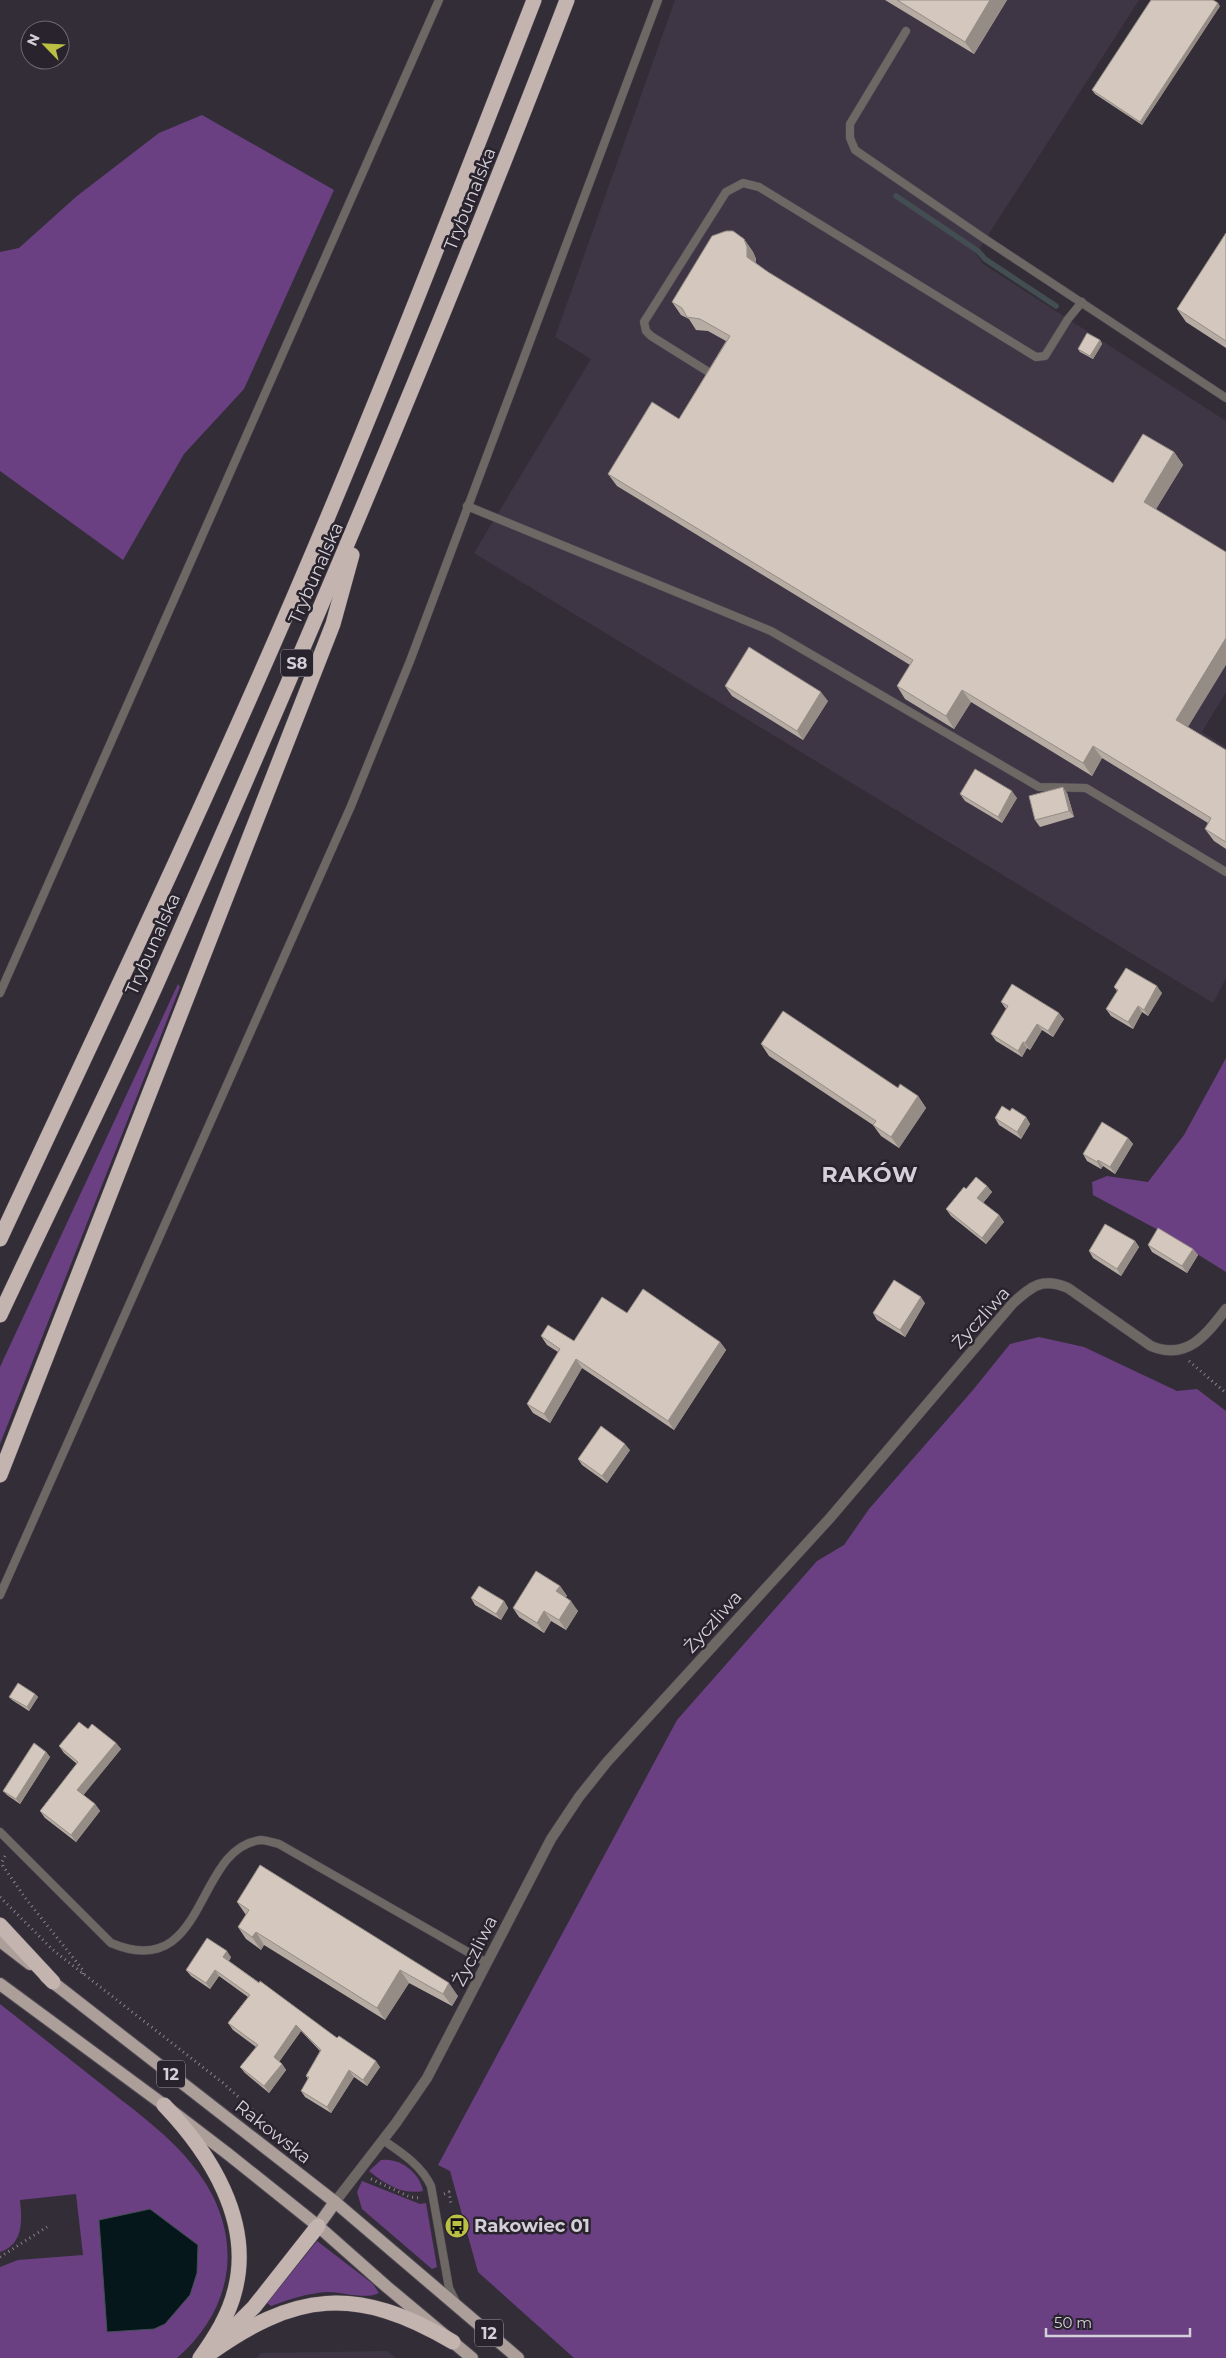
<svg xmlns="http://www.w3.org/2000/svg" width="1226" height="2358" viewBox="0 0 1226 2358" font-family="Montserrat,sans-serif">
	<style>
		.built { fill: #3f3645 }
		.green { fill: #6a4083 }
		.water { fill: #05171a; stroke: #434e53 }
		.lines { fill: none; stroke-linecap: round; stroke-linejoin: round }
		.stream { stroke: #434e53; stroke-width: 5.5 }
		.lane-casing { stroke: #504a54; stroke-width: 9 }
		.street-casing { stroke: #504a54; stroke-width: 11 }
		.primary-casing { stroke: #504a54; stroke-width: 14 }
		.highway-casing { stroke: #504a54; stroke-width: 16 }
		.path { stroke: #89848d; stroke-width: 3; stroke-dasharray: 1 4; stroke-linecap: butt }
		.lane { stroke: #6e6865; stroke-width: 8 }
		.street { stroke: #6e6865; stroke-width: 10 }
		.primary { stroke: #ac9f9a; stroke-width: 12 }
		.highway { stroke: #c4b4af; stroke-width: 15 }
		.wall { fill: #b6aca3 }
		.shaded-wall { fill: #948c85 }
		.building { fill: #d4c8be; stroke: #948c85 }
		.labels { text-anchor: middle; stroke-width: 5; stroke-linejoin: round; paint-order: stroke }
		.shield { fill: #29232d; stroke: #a19ca4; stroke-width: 1 }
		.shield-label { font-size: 16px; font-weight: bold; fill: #d4d0d7 }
		.street-label { font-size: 18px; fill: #d4d0d7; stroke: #29232d }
		.poi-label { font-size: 18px; font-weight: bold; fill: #d4d0d7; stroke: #29232d; text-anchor: start }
		.district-label { font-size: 22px; font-weight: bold; letter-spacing: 1px; fill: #d4d0d7; stroke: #29232d }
	</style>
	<rect width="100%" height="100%" fill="#332d37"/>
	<g class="built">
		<path d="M675 0H1139L976 254 983 264 1226 421V692L1202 732 1226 747V978L1213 1003 474 553 591 359 555 337Z"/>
		<path d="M387 2351 396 2358H257L261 2353Z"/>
	</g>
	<g class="green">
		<path d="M202 115 334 190 244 389 184 454 123 560 0 471V252L19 248 77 196 159 133Z"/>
		<path d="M178 984 180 987 0 1444V1367Z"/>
		<path d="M1226 1058V1272L1162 1232 1093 1195 1092 1182 1107 1176 1148 1182 1184 1135Z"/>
		<path d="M1039 1337 1084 1347 1177 1391 1197 1389 1226 1411V2358H574L478 2272 450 2171 438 2165 677 1720 817 1561 844 1545 869 1509 973 1390 1010 1344Z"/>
		<path d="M0 2004C37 2033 73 2062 110 2091 139 2114 171 2137 194 2167 244 2230 238 2305 177 2358H0V2267L18 2260 83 2255 76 2194 20 2200C22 2220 24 2244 0 2252Z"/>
		<path d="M381 2160C400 2157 420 2173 423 2191 402 2195 385 2184 369 2171Z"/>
		<path d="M362 2181 420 2204 426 2203 437 2267 432 2269 362 2209 357 2192Z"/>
		<path d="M317 2241 373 2284 379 2293C366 2300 343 2292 328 2292 308 2293 290 2299 271 2306L267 2303Z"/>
	</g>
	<path class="water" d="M150 2209 198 2245 197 2273 190 2295 165 2324 154 2329 107 2332 99 2220Z"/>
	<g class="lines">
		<path class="stream" d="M896 196 978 251 985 259 1056 306"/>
		<defs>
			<g id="lane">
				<path d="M906 31 850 124V138L855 150 985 239 1226 398"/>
				<path d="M715 376 651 336 646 331 644 322 726 192 743 183 759 187 1036 357 1045 356 1068 319 1082 302"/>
				<path d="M467 506 771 631 1039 787 1086 788 1226 872"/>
				<path d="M0 993 439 0"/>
				<path d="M0 1595 351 806 410 661 658 0"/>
				<path d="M0 1832 111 1943C208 1984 194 1847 261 1840 266 1840 274 1843 279 1844L487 1963"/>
				<path d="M383 2140C402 2153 421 2165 431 2186L449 2288 455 2300"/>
			</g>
			<path id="street" d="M335 2202 396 2123 427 2078 551 1839 579 1797 607 1762 830 1518 1013 1303C1032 1286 1042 1277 1068 1288L1151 1346C1187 1361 1206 1335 1226 1309"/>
			<g id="primary">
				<path d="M0 1941 30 1964"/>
				<path d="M46 1977 335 2202 518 2358"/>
				<path d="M0 1984 164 2105 228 2154 318 2226 387 2287 472 2358"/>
				<path d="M318 2226 335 2202"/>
			</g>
			<g id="highway">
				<path d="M0 1239C100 1024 203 809 296 592 380 396 457 198 534 0"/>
				<path d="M0 1315C52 1204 107 1095 157 983 301 658 440 332 567 0"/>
				<path d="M0 1475 333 624 352 555"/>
				<path d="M0 1925 53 1982"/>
				<path d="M164 2105C210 2153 253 2221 235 2290 229 2315 215 2337 200 2358"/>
				<path d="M227 2334 254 2307 318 2226"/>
				<path d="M205 2357C295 2291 356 2285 453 2342"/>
			</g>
		</defs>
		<use href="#lane" class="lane-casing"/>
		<use href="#street" class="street-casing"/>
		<use href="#primary" class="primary-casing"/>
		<use href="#highway" class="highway-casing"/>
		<g class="path">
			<path d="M1189 1361 1226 1393"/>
			<path d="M5 1856 2 1862 3 1866 26 1899 83 1970V1974"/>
			<path d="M0 1897 53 1950 223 2083 292 2146"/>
			<path d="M371 2179 410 2197 421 2198"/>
			<path d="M444 2194 449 2192 451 2204"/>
			<path d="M0 2257 47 2227"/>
		</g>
		<use href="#lane" class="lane"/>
		<use href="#street" class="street"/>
		<use href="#primary" class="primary"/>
		<use href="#highway" class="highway"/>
	</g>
	<g class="wall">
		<path d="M885 0H1007L974 54Z"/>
		<path d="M1220 6 1142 125 1095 94 1092 90Z"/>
		<path d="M1226 233V348L1186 322 1177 309Z"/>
		<path d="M744 239 753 252 756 259V263L768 272 1113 483 1174 452 1183 465 1156 509 1188 727 1226 750V849L1214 841 1205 829 1208 823 1102 758 1092 776 971 702 954 729 905 699 897 686 910 665 617 486 608 474 679 419 726 341 708 331 696 330 689 319 681 315 672 302Z"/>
		<path d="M1100 340 1102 344 1093 359 1080 352 1078 349Z"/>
		<path d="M725 686 828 701 803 740 732 696Z"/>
		<path d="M1067 793 1074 817 1040 827 1035 820Z"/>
		<path d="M960 794 1017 798 1002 823 965 801Z"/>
		<path d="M1114 987 1162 993 1148 1016 1142 1012 1133 1029 1111 1016 1106 1009 1117 991Z"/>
		<path d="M1001 1002 1064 1019 1053 1037 1042 1030 1030 1050 1027 1048 1022 1057 996 1041 991 1034 1006 1009Z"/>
		<path d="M761 1044 898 1088 918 1096 926 1108 899 1148 881 1136 873 1125 769 1056Z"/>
		<path d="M1010 1111 1026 1117 1030 1124 1021 1139 999 1125 995 1118Z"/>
		<path d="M1128 1138 1133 1144 1115 1174 1103 1166 1101 1169 1087 1161 1083 1154Z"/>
		<path d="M987 1186 992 1192 983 1203 999 1215 1004 1222 986 1244 951 1216 946 1209 966 1189Z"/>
		<path d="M1135 1241 1139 1247 1121 1276 1093 1258 1089 1251Z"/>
		<path d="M1148 1245 1193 1249 1198 1255 1187 1273 1152 1252Z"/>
		<path d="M925 1303 905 1337 877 1320 873 1313Z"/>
		<path d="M627 1313 720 1342 726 1350 674 1430 582 1368 550 1423 533 1413 527 1404 558 1352 547 1345 541 1336 574 1341Z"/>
		<path d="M630 1450 607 1483 582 1465 578 1459Z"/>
		<path d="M560 1586 567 1596 565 1597 578 1611 566 1630 551 1621 544 1633 519 1617 513 1608Z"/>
		<path d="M471 1598 504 1601 508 1608 501 1620 475 1605Z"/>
		<path d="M35 1694 38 1697 29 1711 12 1700 9 1697Z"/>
		<path d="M88 1729 116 1743 121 1749 83 1795 95 1804 100 1811 76 1842 45 1818 40 1811 77 1764 64 1753 59 1746Z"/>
		<path d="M46 1752 50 1757 20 1804 7 1795 3 1791Z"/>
		<path d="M260 1865 458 1996 452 2006 409 1983 385 2020 264 1945 261 1950 246 1939 238 1927 246 1915 237 1902Z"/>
		<path d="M231 1957 229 1961 337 2038 380 2067 367 2086 354 2077 331 2113 305 2097 301 2091 308 2079 306 2076 320 2051 301 2031 279 2062 282 2064 286 2070 269 2093 245 2073 240 2067 256 2047 233 2030 228 2023 248 1997 219 1976 210 1989 191 1976 186 1970Z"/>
	</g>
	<g class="shaded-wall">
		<path d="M990 0H1007L974 54 965 42Z"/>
		<path d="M1218 3 1220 6 1142 125 1140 122Z"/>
		<path d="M744 239 753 252 756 259V269L747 257Z"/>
		<path d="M1100 340 1102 344 1093 359 1090 356Z"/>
		<path d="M1174 452 1183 465 1153 514 1144 502Z"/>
		<path d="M1226 638V665L1185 732 1176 720Z"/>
		<path d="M962 690 971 702 954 729 946 716Z"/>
		<path d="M821 692 828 701 803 740 797 731Z"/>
		<path d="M1093 746 1102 758 1092 776 1083 763Z"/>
		<path d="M1063 787 1067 793 1074 817 1069 811Z"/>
		<path d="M1012 791 1017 798 1002 823 998 817Z"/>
		<path d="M1157 986 1162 993 1148 1016 1144 1010Z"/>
		<path d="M1138 1006 1142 1012 1133 1029 1128 1022Z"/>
		<path d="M1059 1013 1064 1019 1053 1037 1048 1031Z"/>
		<path d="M1037 1024 1042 1030 1030 1050 1025 1043Z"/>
		<path d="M1023 1042 1027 1048 1022 1057 1018 1051Z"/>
		<path d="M918 1096 926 1108 899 1148 891 1137Z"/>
		<path d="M1026 1117 1030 1124 1021 1139 1017 1132Z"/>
		<path d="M1128 1138 1133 1144 1115 1174 1110 1167Z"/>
		<path d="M1098 1160 1103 1166 1101 1169 1097 1162Z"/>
		<path d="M987 1186 992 1192 982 1204 977 1198Z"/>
		<path d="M999 1215 1004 1222 986 1244 982 1238Z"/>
		<path d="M1135 1241 1139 1247 1121 1276 1117 1269Z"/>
		<path d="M1193 1249 1198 1255 1187 1273 1182 1266Z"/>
		<path d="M921 1297 925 1303 905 1337 900 1330Z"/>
		<path d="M720 1342 726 1350 674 1430 668 1421Z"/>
		<path d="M576 1359 582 1368 550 1423 544 1414Z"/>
		<path d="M625 1444 630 1450 607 1483 602 1476Z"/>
		<path d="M560 1586 567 1596 563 1601 556 1591Z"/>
		<path d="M504 1601 508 1608 501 1620 496 1614Z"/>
		<path d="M571 1601 578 1611 566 1630 559 1620Z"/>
		<path d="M544 1611 551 1621 544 1633 537 1623Z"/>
		<path d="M35 1694 38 1697 29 1711 27 1707Z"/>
		<path d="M116 1743 121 1749 82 1797 77 1790Z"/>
		<path d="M46 1752 50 1757 20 1804 16 1799Z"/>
		<path d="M95 1804 100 1811 76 1842 71 1835Z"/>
		<path d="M256 1932 264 1945 261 1950 252 1937Z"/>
		<path d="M227 1951 231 1957 227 1963 223 1957Z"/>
		<path d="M215 1970 219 1976 210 1989 206 1983Z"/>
		<path d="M400 1970 409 1983 385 2020 377 2008Z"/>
		<path d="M449 1983 458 1996 452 2006 443 1994Z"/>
		<path d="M296 2025 301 2031 278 2063 274 2057Z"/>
		<path d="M376 2061 380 2067 367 2086 363 2080Z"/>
		<path d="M282 2064 286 2070 269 2093 264 2086Z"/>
		<path d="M349 2070 354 2077 331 2113 327 2107Z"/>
	</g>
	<g class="building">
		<path d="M897 0H990L965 42Z"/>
		<path d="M1151 0H1213L1218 3 1140 122 1092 90Z"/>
		<path d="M726 231H733L744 239 747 247V257L768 272 1113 483 1143 434 1174 452 1144 502 1226 552V638L1176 720 1226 750V842L1205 829 1211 818 1093 746 1083 763 962 690 946 716 897 686 913 660 608 474 652 402 679 419 730 336 700 319 687 317 682 308 672 302 712 236Z"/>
		<path d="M1226 233V341L1177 309Z"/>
		<path d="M1087 333 1100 340 1090 356 1078 349Z"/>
		<path d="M749 647 821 692 797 731 725 686Z"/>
		<path d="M975 769 1012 791 998 817 960 794Z"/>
		<path d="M1063 787 1069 811 1035 820 1029 796Z"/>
		<path d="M1126 968 1157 986 1144 1010 1138 1006 1128 1022 1106 1009 1118 990 1114 987Z"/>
		<path d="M1012 984 1059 1013 1048 1031 1037 1024 1025 1043 1023 1042 1018 1051 991 1034 1008 1006 1001 1002Z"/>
		<path d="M783 1011 898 1088 900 1084 918 1096 891 1137 873 1125 876 1121 761 1044Z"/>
		<path d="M1002 1106 1010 1111 1012 1108 1026 1117 1017 1132 995 1118Z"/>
		<path d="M1102 1122 1128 1138 1110 1167 1098 1160 1097 1162 1083 1154Z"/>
		<path d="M976 1177 987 1186 977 1198 999 1215 982 1238 946 1209 964 1187 966 1189Z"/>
		<path d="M1105 1224 1135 1241 1117 1269 1089 1251Z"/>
		<path d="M1158 1228 1193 1249 1182 1266 1148 1245Z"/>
		<path d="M894 1280 921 1297 900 1330 873 1313Z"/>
		<path d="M643 1289 720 1342 668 1421 576 1359 544 1414 527 1404 560 1349 541 1336 548 1325 574 1341 602 1297 627 1313Z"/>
		<path d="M601 1426 625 1444 602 1476 578 1459Z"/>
		<path d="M536 1571 560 1586 556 1591 571 1601 559 1620 544 1611 537 1623 513 1608Z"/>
		<path d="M479 1586 504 1601 496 1614 471 1598Z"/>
		<path d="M18 1683 35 1694 27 1707 9 1697Z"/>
		<path d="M79 1722 88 1729 92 1724 116 1743 77 1790 95 1804 71 1835 40 1811 78 1762 59 1746Z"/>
		<path d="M34 1743 46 1752 16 1799 3 1791Z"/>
		<path d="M260 1865 449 1983 443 1994 400 1970 377 2008 256 1932 252 1937 238 1927 249 1910 237 1902Z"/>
		<path d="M207 1938 227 1951 223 1957 259 1983 260 1981 337 2038 339 2036 376 2061 363 2080 349 2070 327 2107 301 2091 309 2077 306 2076 321 2050 296 2025 274 2057 282 2064 264 2086 240 2067 258 2045 228 2023 250 1995 215 1970 206 1983 186 1970Z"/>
	</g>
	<defs>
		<symbol id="bus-disc" viewBox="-11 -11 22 22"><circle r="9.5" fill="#bbc045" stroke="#29232d"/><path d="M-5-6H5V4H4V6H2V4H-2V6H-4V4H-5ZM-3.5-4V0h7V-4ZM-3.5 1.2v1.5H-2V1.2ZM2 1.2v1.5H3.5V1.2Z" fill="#111"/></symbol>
	</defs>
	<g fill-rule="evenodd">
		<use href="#bus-disc" x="443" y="2212" width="28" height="28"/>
	</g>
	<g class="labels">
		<g class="shield">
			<rect x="281" y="649.5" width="32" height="27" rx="4"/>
			<rect x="157" y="2060.5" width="28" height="27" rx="4"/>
			<rect x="475" y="2319.5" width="28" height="27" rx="4"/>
		</g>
		<g class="shield-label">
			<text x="297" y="669">S8</text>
			<text x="171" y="2080">12</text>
			<text x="489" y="2339">12</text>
		</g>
		<g class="street-label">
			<text transform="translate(470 199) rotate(-68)" y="6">Trybunalska</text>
			<text transform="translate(316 573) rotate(-66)" y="6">Trybunalska</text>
			<text transform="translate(153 944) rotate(-66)" y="6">Trybunalska</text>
			<text transform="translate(981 1318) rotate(-48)" y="6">Życzliwa</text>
			<text transform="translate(713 1622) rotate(-48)" y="6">Życzliwa</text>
			<text transform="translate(475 1951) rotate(-63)" y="6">Życzliwa</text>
			<text transform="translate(273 2132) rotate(38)" y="6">Rakowska</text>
		</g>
		<g class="poi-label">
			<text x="474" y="2232">Rakowiec 01</text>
		</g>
		<g class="district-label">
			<text x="870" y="1182">RAKÓW</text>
		</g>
	</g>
	<g transform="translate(45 45) rotate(294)"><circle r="24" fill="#29232d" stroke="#6d6871"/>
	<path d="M0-4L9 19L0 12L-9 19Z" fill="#bbc045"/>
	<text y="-8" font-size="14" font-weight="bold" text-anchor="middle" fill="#d4d0d7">N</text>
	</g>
	<path d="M1046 2328v8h144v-8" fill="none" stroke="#d4d0d7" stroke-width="2.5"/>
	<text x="1054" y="2328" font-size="15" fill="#d4d0d7" stroke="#29232d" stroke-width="4" paint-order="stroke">50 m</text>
</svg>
